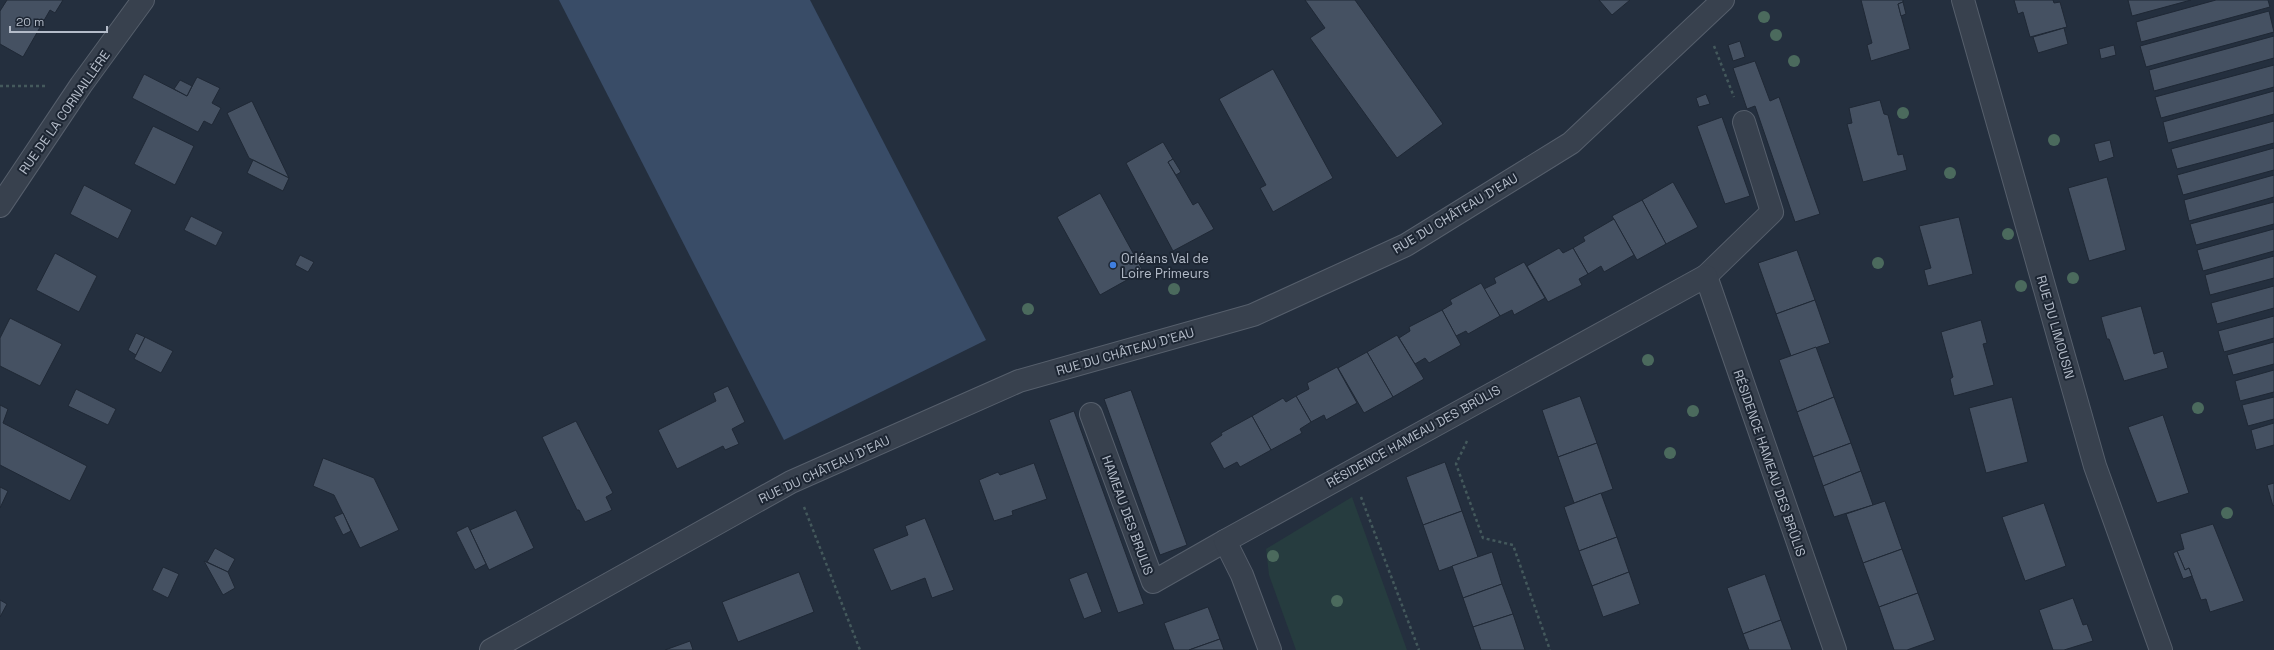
<svg xmlns="http://www.w3.org/2000/svg" width="2274" height="650" viewBox="0 0 2274 650" font-family="'Space Grotesk',sans-serif">
	<style>
		.green { fill: #263c3f }
		.water { fill: #394c67 }
		.building { fill: #455162; stroke: #1f2835 }
		.lines { fill: none; stroke-linecap: round; stroke-linejoin: round }
		.minor-casing { stroke: #565f6c; stroke-width: 24 }
		.tertiary-casing { stroke: #565f6c; stroke-width: 24 }
		.path { stroke: #44595c; stroke-width: 2.5; stroke-dasharray: 3 3; stroke-linecap: butt }
		.minor { stroke: #38414e; stroke-width: 22 }
		.tertiary { stroke: #38414e; stroke-width: 22 }
		.tree { fill: #4b6a5d }
		.shop-dot { fill: #3f7fe0; stroke: #1d2633; stroke-width: 1.5 }
		.labels { text-anchor: middle; stroke-width: 4; stroke-linejoin: round; paint-order: stroke }
		.street-label { font-size: 13px; fill: #b4bcc9; stroke: #1d2633 }
		.poi-label { font-size: 13px; fill: #b4bcc9; stroke: #1d2633; text-anchor: start }
	</style>
	<rect width="100%" height="100%" fill="#242f3e"/>
	<path class="green" d="M1352 497 1407 650H1296L1269 575 1266 549Z"/>
	<path class="water" d="M559 0H810L986 340 784 440Z"/>
	<g class="building">
		<path d="M7 0H63L55 13 50 10 23 57 0 44V11Z"/>
		<path d="M1305 0H1355L1443 124 1397 158 1310 38 1325 28Z"/>
		<path d="M1599 0H1630L1612 15Z"/>
		<path d="M1861 0H1903V2L1898 4 1910 49 1871 61 1867 45 1872 43Z"/>
		<path d="M2014 0H2053L2054 3 2060 2 2067 27 2030 37 2023 12 2018 14Z"/>
		<path d="M2128 0H2191L2132 16Z"/>
		<path d="M2216 0H2268L2270 7 2141 42 2136 22Z"/>
		<path d="M1903 2 1906 14 1901 16 1898 4Z"/>
		<path d="M2269 11 2274 32 2146 67 2140 46Z"/>
		<path d="M2064 28 2068 44 2038 53 2033 37Z"/>
		<path d="M2274 36V58L2154 91 2149 70Z"/>
		<path d="M1740 41 1745 57 1733 61 1728 45Z"/>
		<path d="M2114 45 2116 55 2101 59 2099 49Z"/>
		<path d="M1755 61 1770 101 1779 97 1820 214 1795 222 1755 106 1747 109 1733 68Z"/>
		<path d="M2274 65V87L2161 118 2155 97Z"/>
		<path d="M1273 69 1333 178 1273 212 1260 188 1266 185 1219 99Z"/>
		<path d="M144 74 187 96 197 77 220 88 212 103 221 108 212 125 204 121 198 132 132 98Z"/>
		<path d="M180 80 192 86 187 96 174 89Z"/>
		<path d="M2274 91V114L2168 143 2163 122Z"/>
		<path d="M1706 94 1710 104 1699 107 1696 98Z"/>
		<path d="M1880 100 1884 114 1888 115 1898 155 1903 154 1907 170 1863 182 1847 124 1852 123 1849 108Z"/>
		<path d="M252 101 289 178 249 158 227 113Z"/>
		<path d="M1722 117 1750 196 1725 204 1697 126Z"/>
		<path d="M2274 121V143L2177 169 2171 149Z"/>
		<path d="M153 126 194 146 175 185 134 164Z"/>
		<path d="M2110 140 2114 157 2099 162 2094 144Z"/>
		<path d="M1163 142 1173 159 1168 162 1193 205 1198 202 1214 229 1173 251 1126 163Z"/>
		<path d="M2274 148V170L2183 195 2177 175Z"/>
		<path d="M1173 159 1181 172 1176 175 1168 162Z"/>
		<path d="M253 160 289 178 283 191 247 173Z"/>
		<path d="M2274 175V197L2189 221 2184 200Z"/>
		<path d="M2107 177 2126 250 2089 261 2068 188Z"/>
		<path d="M1673 182 1698 227 1666 244 1642 200Z"/>
		<path d="M84 185 132 210 118 239 70 214Z"/>
		<path d="M1100 193 1143 271 1100 295 1057 217Z"/>
		<path d="M1642 200 1666 244 1637 260 1612 216Z"/>
		<path d="M2274 202V224L2196 245 2190 224Z"/>
		<path d="M191 216 223 232 216 246 184 230Z"/>
		<path d="M1959 217 1973 274 1928 286 1924 270 1931 268 1919 226Z"/>
		<path d="M1614 219 1634 255 1604 272 1601 266 1588 274 1573 248 1585 241 1583 237Z"/>
		<path d="M2274 229V251L2203 271 2197 250Z"/>
		<path d="M1559 248 1563 253 1573 248 1588 274 1579 279 1582 285 1548 302 1527 266Z"/>
		<path d="M1797 250 1815 300 1776 314 1758 263Z"/>
		<path d="M55 253 97 276 79 312 36 290Z"/>
		<path d="M300 255 314 262 308 272 295 265Z"/>
		<path d="M2274 256V278L2210 295 2205 275Z"/>
		<path d="M1524 262 1545 298 1514 315 1512 310 1500 316 1484 289 1496 283 1494 278Z"/>
		<path d="M1481 283 1500 316 1468 334 1466 331 1456 336 1442 310 1452 304 1450 300Z"/>
		<path d="M2274 286V308L2217 324 2211 303Z"/>
		<path d="M1815 300 1830 343 1791 356 1776 314Z"/>
		<path d="M2141 306 2154 354 2163 351 2168 368 2124 381 2109 339H2107L2101 317Z"/>
		<path d="M1442 310 1461 345 1429 363 1425 358 1415 364 1399 338 1410 331 1409 327Z"/>
		<path d="M2274 316V338L2224 352 2218 331Z"/>
		<path d="M10 318 62 344 40 386 0 366V338Z"/>
		<path d="M1981 320 1987 343 1983 344 1994 385 1954 396 1950 379 1953 377 1941 332Z"/>
		<path d="M136 333 145 337 136 355 128 350Z"/>
		<path d="M1397 335 1424 379 1393 397 1367 352Z"/>
		<path d="M145 337 173 351 161 373 134 359Z"/>
		<path d="M2274 342V364L2233 375 2227 355Z"/>
		<path d="M1816 347 1834 397 1797 412 1779 360Z"/>
		<path d="M1367 352 1393 397 1364 413 1338 368Z"/>
		<path d="M1337 367 1357 403 1326 420 1324 415 1311 422 1296 396 1309 389 1307 383Z"/>
		<path d="M2274 370V392L2240 401 2235 381Z"/>
		<path d="M728 386 745 422 732 429 739 444 725 450 723 446 677 469 658 430 716 401 713 393Z"/>
		<path d="M76 389 116 409 108 425 68 406Z"/>
		<path d="M1131 390 1187 545 1160 555 1104 399Z"/>
		<path d="M1296 396 1311 422 1300 429 1302 433 1271 450 1252 416 1283 398 1286 402Z"/>
		<path d="M1580 396 1597 443 1558 457 1542 410Z"/>
		<path d="M1834 397 1851 443 1813 457 1797 412Z"/>
		<path d="M2012 397 2028 462 1986 473 1969 408Z"/>
		<path d="M2274 397V419L2248 426 2242 405Z"/>
		<path d="M0 405 8 409 3 423 87 466 70 501 0 465Z"/>
		<path d="M1074 411 1144 604 1118 613 1049 420Z"/>
		<path d="M2163 415 2189 493 2157 503 2128 427Z"/>
		<path d="M1252 416 1271 450 1240 467 1237 462 1224 469 1210 443 1222 435 1221 433Z"/>
		<path d="M576 421 613 493 606 497 612 510 585 522 579 510H577L542 437Z"/>
		<path d="M2274 423V445L2256 450 2251 430Z"/>
		<path d="M1597 443 1613 489 1574 503 1558 457Z"/>
		<path d="M1851 443 1861 471 1823 486 1813 457Z"/>
		<path d="M323 458 374 478 399 530 360 548 334 495 313 486Z"/>
		<path d="M1445 462 1462 511 1423 525 1406 477Z"/>
		<path d="M1034 463 1047 499 1012 511 1013 515 994 521 979 480 998 472 1000 475Z"/>
		<path d="M1861 471 1873 505 1834 517 1823 486Z"/>
		<path d="M2274 483V505L2273 506 2267 485Z"/>
		<path d="M0 487 8 491 0 508Z"/>
		<path d="M1601 493 1617 537 1579 551 1564 507Z"/>
		<path d="M1885 501 1902 549 1863 563 1846 514Z"/>
		<path d="M2044 503 2066 566 2025 581 2002 517Z"/>
		<path d="M516 510 534 548 489 570 470 530Z"/>
		<path d="M1462 511 1478 557 1439 571 1423 525Z"/>
		<path d="M343 513 351 531 343 535 334 517Z"/>
		<path d="M925 518 954 590 932 598 925 578 891 591 873 549 908 535 905 526Z"/>
		<path d="M2213 524 2244 601 2210 612 2206 599 2201 600 2189 568 2185 570 2177 551 2184 549 2180 534Z"/>
		<path d="M468 526 486 564 475 570 456 532Z"/>
		<path d="M1617 537 1629 572 1592 586 1579 551Z"/>
		<path d="M215 548 235 559 228 572 207 562Z"/>
		<path d="M1902 549 1918 593 1879 607 1863 563Z"/>
		<path d="M2177 551 2185 570 2189 568 2192 576 2183 579 2173 553Z"/>
		<path d="M1492 552 1502 584 1463 598 1452 566Z"/>
		<path d="M204 561 228 572 235 588 223 595Z"/>
		<path d="M163 567 179 574 168 598 152 590Z"/>
		<path d="M799 572 814 612 738 642 722 602Z"/>
		<path d="M1087 572 1102 612 1084 619 1069 579Z"/>
		<path d="M1629 572 1640 604 1603 617 1592 586Z"/>
		<path d="M1765 574 1781 620 1743 634 1727 588Z"/>
		<path d="M1502 584 1513 614 1473 627 1463 598Z"/>
		<path d="M1918 593 1935 640 1907 650H1894L1879 607Z"/>
		<path d="M2073 598 2083 625 2087 624 2093 641 2064 650H2053L2039 610Z"/>
		<path d="M0 600 7 604 0 617Z"/>
		<path d="M1208 607 1220 639 1189 650H1174L1164 623Z"/>
		<path d="M1513 614 1525 650H1481L1473 627Z"/>
		<path d="M1781 620 1792 650H1749L1743 634Z"/>
		<path d="M1220 639 1224 650H1189Z"/>
		<path d="M690 641 693 650H665Z"/>
	</g>
	<g class="lines">
		<defs>
			<g id="minor">
				<path d="M1963 0 2095 466 2161 650"/>
				<path d="M1706 276 1772 212 1744 122"/>
				<path d="M1091 414 1153 582 1225 541"/>
				<path d="M1270 650 1242 575 1225 541 1706 276 1835 650"/>
			</g>
			<g id="tertiary">
				<path d="M0 206 81 85 143 0"/>
				<path d="M491 650 791 482 1019 381 1253 315 1406 245 1571 143 1723 0"/>
			</g>
		</defs>
		<use href="#minor" class="minor-casing"/>
		<use href="#tertiary" class="tertiary-casing"/>
		<g class="path">
			<path d="M1714 46 1734 97"/>
			<path d="M0 86H47"/>
			<path d="M1467 441 1456 464 1483 538 1513 545 1550 650"/>
			<path d="M1361 497 1419 650"/>
			<path d="M804 507 860 650"/>
		</g>
		<use href="#minor" class="minor"/>
		<use href="#tertiary" class="tertiary"/>
	</g>
	<g class="tree">
		<circle cx="1764" cy="17" r="6"/>
		<circle cx="1776" cy="35" r="6"/>
		<circle cx="1794" cy="61" r="6"/>
		<circle cx="1903" cy="113" r="6"/>
		<circle cx="2054" cy="140" r="6"/>
		<circle cx="1950" cy="173" r="6"/>
		<circle cx="2008" cy="234" r="6"/>
		<circle cx="1878" cy="263" r="6"/>
		<circle cx="2073" cy="278" r="6"/>
		<circle cx="2021" cy="286" r="6"/>
		<circle cx="1174" cy="289" r="6"/>
		<circle cx="1028" cy="309" r="6"/>
		<circle cx="1648" cy="360" r="6"/>
		<circle cx="2198" cy="408" r="6"/>
		<circle cx="1693" cy="411" r="6"/>
		<circle cx="1670" cy="453" r="6"/>
		<circle cx="2227" cy="513" r="6"/>
		<circle cx="1273" cy="556" r="6"/>
		<circle cx="1337" cy="601" r="6"/>
	</g>
	<circle class="shop-dot" cx="1113" cy="265" r="4"/>
	<g class="labels">
		<g class="street-label">
			<text transform="translate(64 112) rotate(-55)" y="5">RUE DE LA CORNAILLÈRE</text>
			<text transform="translate(1455 213) rotate(-31)" y="5">RUE DU CHÂTEAU D'EAU</text>
			<text transform="translate(2056 327) rotate(74)" y="5">RUE DU LIMOUSIN</text>
			<text transform="translate(1125 351) rotate(-16)" y="5">RUE DU CHÂTEAU D'EAU</text>
			<text transform="translate(1413 436) rotate(-29)" y="5">RÉSIDENCE HAMEAU DES BRÛLIS</text>
			<text transform="translate(1770 463) rotate(71)" y="5">RÉSIDENCE HAMEAU DES BRÛLIS</text>
			<text transform="translate(824 469) rotate(-25)" y="5">RUE DU CHÂTEAU D'EAU</text>
			<text transform="translate(1128 515) rotate(70)" y="5">HAMEAU DES BRULIS</text>
		</g>
		<g class="poi-label">
			<text x="1121" y="263">Orléans Val de<tspan x="1121" dy="15">Loire Primeurs</tspan></text>
		</g>
	</g>
	<path d="M10 26v6h97v-6" fill="none" stroke="#b4bcc9" stroke-width="2"/>
	<text x="16" y="26" font-size="12" fill="#b4bcc9" stroke="#1d2633" stroke-width="3" paint-order="stroke">20 m</text>
</svg>
